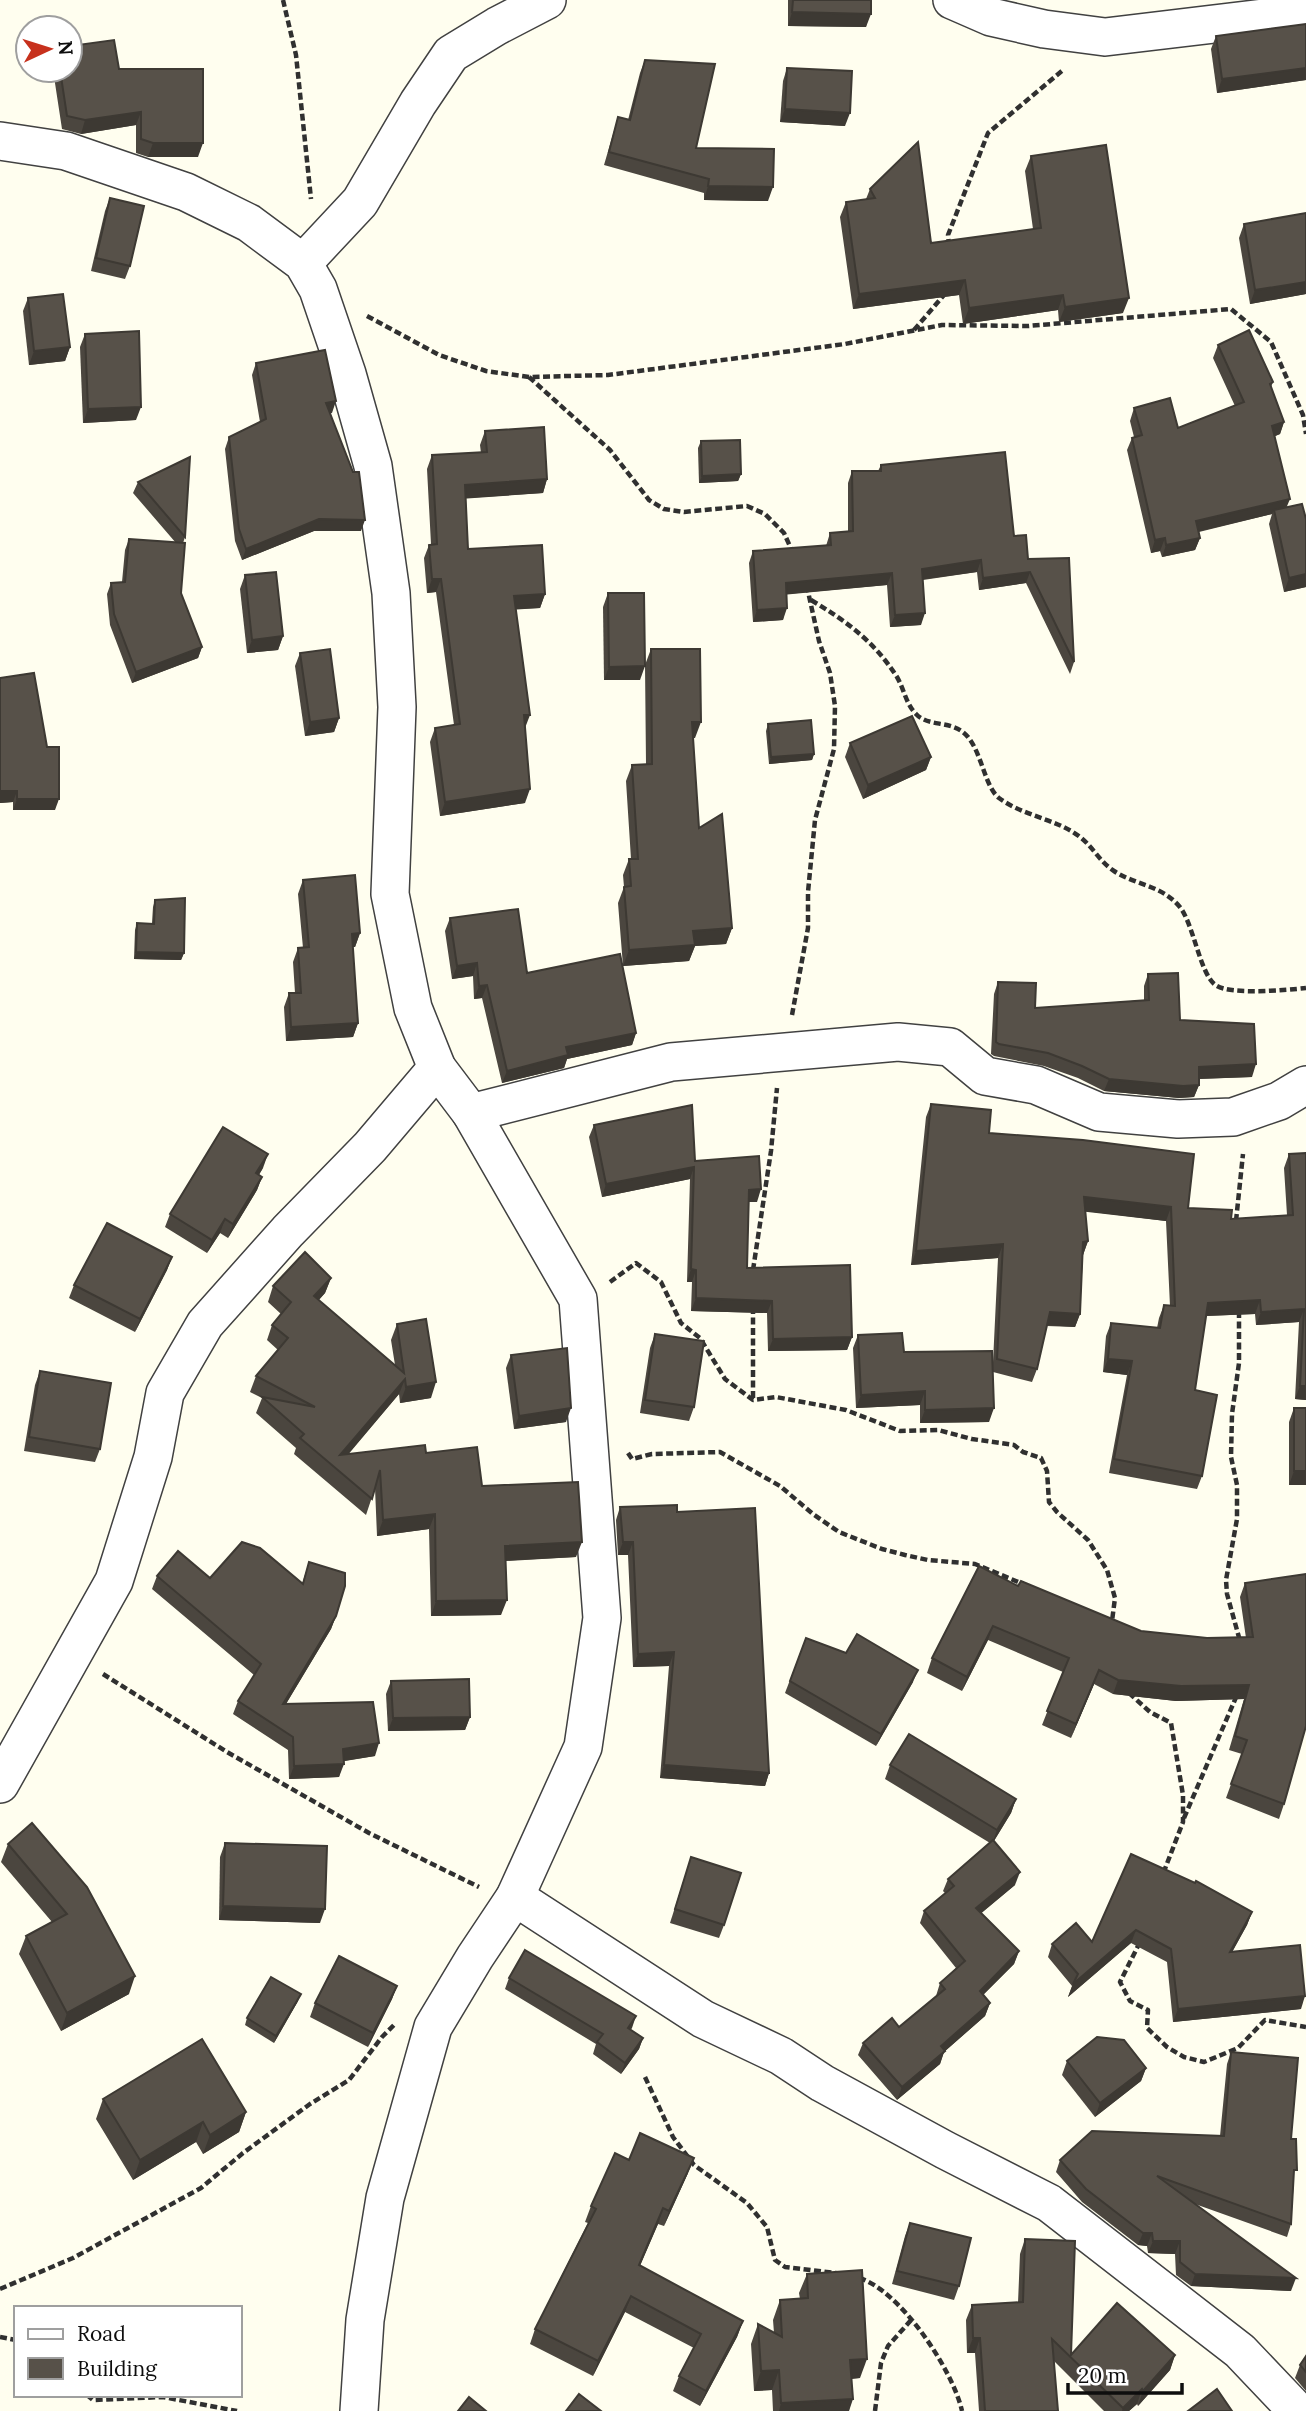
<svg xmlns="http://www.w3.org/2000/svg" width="1306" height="2411" viewBox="0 0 1306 2411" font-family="Lora,serif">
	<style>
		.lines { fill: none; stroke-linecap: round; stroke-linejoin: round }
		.street-casing { stroke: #414141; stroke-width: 40 }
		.path { stroke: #303030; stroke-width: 4.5; stroke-dasharray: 7 3.5; stroke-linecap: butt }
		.street { stroke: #fff; stroke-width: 37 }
		.wall { fill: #4b463f }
		.shaded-wall { fill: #3d3933 }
		.building { fill: #575149; stroke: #3d3933; stroke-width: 2 }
	</style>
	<rect width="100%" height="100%" fill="#fffeef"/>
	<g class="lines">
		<defs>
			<g id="street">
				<path d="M952 0 991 17 1044 29 1105 37 1306 13"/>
				<path d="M0 141 66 151 186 192 249 223 303 263 318 289 347 374 373 466 391 593 397 707 390 894 413 1008 437 1068 471 1113 578 1299 602 1618 583 1747 515 1897 475 1957 433 2027 385 2198 365 2320 359 2411"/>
				<path d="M303 263 360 202 418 103 451 54 497 26 547 0"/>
				<path d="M471 1113 671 1062 898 1042 950 1047 985 1076 1036 1085 1099 1112 1178 1119 1233 1117 1279 1101 1306 1085"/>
				<path d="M0 1784 114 1581 153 1457 165 1393 205 1324 288 1231 370 1147 437 1068"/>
				<path d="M515 1897 703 2019 781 2056 822 2083 945 2150 1049 2203 1240 2351 1297 2411"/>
			</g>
		</defs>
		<use href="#street" class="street-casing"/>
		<g class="path">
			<path d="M283 0 296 55 311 199"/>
			<path d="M949 246 948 235 988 133 1063 70"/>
			<path d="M367 316 439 355 486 371 529 377 608 375 845 344 942 325 1028 326 1231 309 1271 342 1303 415 1306 434"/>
			<path d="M914 330 944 295"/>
			<path d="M529 377 610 450 649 500 664 509 684 512 747 506 765 514 784 533 793 553"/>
			<path d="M811 600C846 621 874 641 897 677 904 689 906 704 916 714 929 728 953 719 968 737 982 754 985 787 999 798 1023 816 1057 819 1080 837 1093 847 1100 862 1114 871 1135 885 1161 885 1179 906 1194 923 1200 977 1217 986 1233 995 1287 990 1306 988"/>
			<path d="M792 1015 808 928V892L815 820 834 749 835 706 830 673 819 641 807 587"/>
			<path d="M1236 1221 1243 1154"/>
			<path d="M753 1270 771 1151 777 1088"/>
			<path d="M610 1282 636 1263 661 1282 681 1323 700 1338 725 1379 753 1400 776 1397 846 1410 900 1431 938 1430 972 1439 1014 1445 1023 1452 1041 1458 1047 1471 1049 1502 1057 1512 1088 1540 1107 1570 1115 1598 1112 1621"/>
			<path d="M753 1307V1400"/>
			<path d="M1239 1311V1363L1232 1414 1231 1457 1237 1485V1519L1226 1580 1227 1594 1240 1641"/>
			<path d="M628 1453 632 1459 652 1454 720 1452 780 1486 813 1514 839 1532 882 1549 905 1555 928 1560 975 1564 1023 1584"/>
			<path d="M103 1674 227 1752 369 1833 479 1887"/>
			<path d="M1129 1693 1150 1712 1171 1723 1183 1795V1822L1163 1874"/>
			<path d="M1184 1818 1237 1695"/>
			<path d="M1140 1942 1120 1982 1130 2001 1148 2010 1147 2028 1167 2047 1184 2057 1204 2062 1238 2048 1265 2020 1306 2027"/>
			<path d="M645 2077 673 2137 694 2165 747 2203 767 2227 775 2260 785 2267 843 2274"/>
			<path d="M859 2278C900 2290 953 2370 962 2411"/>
			<path d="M0 2289 73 2258 201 2188 243 2153 310 2104 349 2080 382 2037 394 2025"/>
			<path d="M0 2337 16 2340"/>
			<path d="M87 2395 93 2400 163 2397 237 2411"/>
			<path d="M875 2411 881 2363 888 2346 912 2319"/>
		</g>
		<use href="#street" class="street"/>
	</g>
	<g class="wall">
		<path d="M788 0H871L866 27 788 26Z"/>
		<path d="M1306 24V80L1217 93 1211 49 1216 36Z"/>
		<path d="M645 60 696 148 768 201 704 200V193L604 165 618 117 628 120 640 73Z"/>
		<path d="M787 68 845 126 780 122 783 81Z"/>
		<path d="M119 69 198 157H148L136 153V125L81 134 62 129 53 70Z"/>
		<path d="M1031 156 1123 313 1059 322 1058 310 963 324 959 295 853 309 840 217 846 202 866 199 870 189 931 243 1033 229 1025 171Z"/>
		<path d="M110 198 130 266 125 279 91 271 105 211Z"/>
		<path d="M1306 213V294L1250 304 1239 238 1244 224Z"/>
		<path d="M28 298 70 347 65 361 29 365 23 311Z"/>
		<path d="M85 334 136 420 83 423 80 347Z"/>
		<path d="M1218 345 1273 382 1271 387 1284 422 1280 434 1275 436 1286 507 1306 519V587L1284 592 1269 524 1272 514 1199 532 1200 538 1195 550 1162 557 1160 551 1151 553 1127 450 1132 438 1134 437 1130 421 1134 408 1178 428 1235 406 1213 358Z"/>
		<path d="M256 363 332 413H330L361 531H314L242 560 235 541 225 449 229 437 260 422 252 375Z"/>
		<path d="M485 431 547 479 543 493 466 498 468 549 545 594 540 608 516 609 525 728V803L440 816 430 742 435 728 454 725 436 592 427 593 424 558 429 545 431 544 427 469 432 455 481 453 480 445Z"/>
		<path d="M701 441 741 474 738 481 699 483 698 448Z"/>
		<path d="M881 465 1014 536 1028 559 1074 662 1070 674 1026 583 979 590 977 572 923 580 921 625 890 627 887 585 787 594 783 620 753 622 749 563 753 551 826 546 830 533 848 532V483L852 471H878Z"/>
		<path d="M138 482 185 537 183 543 181 593 202 647 198 658 132 683 110 625 107 594 111 583 122 582 125 550 129 539 176 543 133 493Z"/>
		<path d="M245 575 283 636 278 650 247 653 240 589Z"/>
		<path d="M608 593 640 680H604L603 607Z"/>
		<path d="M651 649 695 738H693L699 828 732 928 726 944 695 946 689 961 623 966 618 903 624 887 623 875 629 859H631L626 781 632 765 646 764 645 665Z"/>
		<path d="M300 653 339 718 334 732 305 736 295 666Z"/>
		<path d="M0 678 55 810H13V802L0 803Z"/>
		<path d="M768 724 814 754 812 760 769 764 766 731Z"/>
		<path d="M850 743 931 757 926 770 863 799 845 757Z"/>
		<path d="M303 880 360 933 355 947H352L358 1023 353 1037 286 1041 284 1007 289 993H295L293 962 298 948H303L298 894Z"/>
		<path d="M155 900 184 953 181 960 134 959 135 930 137 923H152L153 907Z"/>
		<path d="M450 918 527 973 636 1033 632 1045 567 1059 564 1068 502 1083 482 998 474 999 473 976 452 979 445 931Z"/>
		<path d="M1148 974 1180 1020 1252 1077 1199 1079V1085L1194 1097 1179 1098 1104 1091 1078 1078 1044 1066 994 1056 991 1054 994 994 998 982 1035 1008 1144 1000V986Z"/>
		<path d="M931 1104 989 1133 1188 1208 1231 1219 1287 1215 1284 1168 1289 1154 1306 1153V1400L1295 1399 1299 1322 1256 1325 1255 1314 1206 1316 1195 1390 1202 1476 1197 1489 1109 1473 1127 1375 1103 1372 1106 1336 1111 1323 1157 1328 1159 1318 1164 1305 1170 1306 1166 1221 1085 1211 1088 1241 1083 1255 1080 1314 1075 1327 1047 1326 1037 1369 1032 1382 993 1372 989 1422 920 1423V1405L856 1408 853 1348 858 1335 904 1352 993 1362 998 1258 911 1265 926 1117Z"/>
		<path d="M594 1125 695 1161 757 1202H749L747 1268 852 1337 847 1350 768 1351 767 1313 691 1311 692 1282H687L690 1179 602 1197 589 1137Z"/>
		<path d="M263 1168 259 1175 262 1177 257 1190 228 1238 220 1233 207 1253 165 1227 170 1214Z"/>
		<path d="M172 1257 167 1270 135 1332 69 1298 74 1285Z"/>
		<path d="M331 1278 325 1293 319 1300 395 1365 391 1340 397 1324 431 1398 400 1403 399 1394 348 1454 426 1453 482 1486 576 1557 506 1561 501 1615 431 1616 429 1529 377 1536 375 1488 366 1515 294 1454 296 1448 256 1413 262 1398 250 1392 256 1376 278 1350 267 1340 272 1325 281 1314 268 1302 273 1286Z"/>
		<path d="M655 1334 694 1407 689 1421 640 1413 650 1348Z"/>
		<path d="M511 1355 566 1422 514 1429 506 1368Z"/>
		<path d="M40 1371 100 1449 95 1462 24 1451 35 1385Z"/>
		<path d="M1294 1408H1306V1485H1289V1422Z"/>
		<path d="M620 1507 677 1512 769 1773 765 1786 660 1778 669 1666 633 1667 628 1555H618L616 1520Z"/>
		<path d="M309 1562 336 1616 331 1629 286 1704 375 1756 343 1761 339 1777 289 1779 288 1750 233 1714 238 1701 254 1675 152 1589 157 1576 302 1584Z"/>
		<path d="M1245 1583 1284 1804 1279 1819 1226 1798 1242 1754 1229 1750 1244 1699 1176 1701 1113 1694 1094 1684 1071 1738 1042 1725 1063 1672 988 1640 962 1691 927 1673 932 1658 1018 1586 1141 1631 1207 1638H1246L1240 1597Z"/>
		<path d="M806 1638 913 1682 876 1746 785 1693Z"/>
		<path d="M391 1681 470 1717 465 1730 388 1731 386 1694Z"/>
		<path d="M890 1765 1016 1799 1011 1813 994 1841 1015 1885 981 1913 1019 1951 1014 1964 983 1995 990 2003 985 2016 944 2052 940 2064 897 2100 858 2055 863 2043 899 2027 936 1996 940 1983 956 1968 920 1923 924 1911 945 1893 943 1891 948 1879 990 1843 885 1779Z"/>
		<path d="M225 1843 320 1923 219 1920 220 1857Z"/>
		<path d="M8 1844 87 1887 129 1994 61 2031 19 1954 26 1936 52 1922 1 1862Z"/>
		<path d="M1131 1854 1252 1912 1247 1925 1232 1952 1301 2009 1173 2022 1167 1962 1131 1943 1068 1997 1072 1986 1048 1957 1052 1944 1092 1942Z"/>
		<path d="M691 1857 724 1925 719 1938 670 1923Z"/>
		<path d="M509 1978 632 2028 630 2029 643 2038 639 2049 621 2074 593 2054 596 2044 505 1989Z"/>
		<path d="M397 1986 392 1999 368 2047 310 2017 315 2003Z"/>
		<path d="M298 2001 274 2043 245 2025 247 2018Z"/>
		<path d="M1231 2052 1291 2139 1294 2180 1291 2224 1287 2237 1195 2204 1291 2291 1191 2286 1176 2275 1175 2254 1148 2253 1147 2246 1138 2245 1082 2202 1056 2172 1060 2160 1220 2136 1227 2064Z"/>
		<path d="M1067 2061 1146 2068 1141 2081 1095 2117 1062 2075Z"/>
		<path d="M103 2099 246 2112 239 2132 203 2154 196 2142 133 2180 96 2119Z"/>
		<path d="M629 2160 688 2173 664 2226 658 2224 640 2266 743 2321 737 2337 700 2406 673 2391 679 2376 694 2348 625 2312 593 2376 530 2344 535 2329 588 2223 585 2222 591 2206Z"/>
		<path d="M910 2223 959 2286 954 2300 892 2284 905 2236Z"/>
		<path d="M1025 2239 1071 2355H1175L1170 2370 1138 2406 1137 2404 1129 2411H1104L1054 2361 1058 2411H979L975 2353H967L966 2320 972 2305 1018 2303 1020 2254Z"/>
		<path d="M807 2274 860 2378 852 2379 849 2411H773L772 2390 754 2391 751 2344 758 2324 774 2333 773 2320 780 2300 800 2299 799 2293Z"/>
		<path d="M1306 2356V2391L1295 2378 1300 2365Z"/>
	</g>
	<g class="shaded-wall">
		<path d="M792 12 871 14 866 27 788 26Z"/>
		<path d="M1306 68V80L1217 93 1222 79Z"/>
		<path d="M785 109 850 113 845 126 780 122Z"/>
		<path d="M141 112 136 125 81 134 85 120Z"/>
		<path d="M153 143H203L198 157H148Z"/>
		<path d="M708 186 773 187 768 201 704 200Z"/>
		<path d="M965 280 959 295 853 309 859 294Z"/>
		<path d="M1306 282V294L1250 304 1255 290Z"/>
		<path d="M1063 295 1058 310 963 324 969 308Z"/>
		<path d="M1129 298 1123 313 1059 322 1065 307Z"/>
		<path d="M70 347 65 361 29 365 34 351Z"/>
		<path d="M336 401 332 413 322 415 326 403Z"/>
		<path d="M141 407 136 420 83 423 88 409Z"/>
		<path d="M1284 422 1280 434 1268 439 1272 426Z"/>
		<path d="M741 474 738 481 699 483 702 476Z"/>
		<path d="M547 479 543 493 460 499 465 485Z"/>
		<path d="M1290 499 1285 511 1274 510 1272 514 1192 533 1196 521Z"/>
		<path d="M319 519 365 520 361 531H314L242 560 246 549Z"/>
		<path d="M1165 538 1160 551 1151 553 1155 540Z"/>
		<path d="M1200 538 1195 550 1162 557 1166 545Z"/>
		<path d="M981 560 977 572 918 580 922 569Z"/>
		<path d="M1030 572 1026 583 979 590 983 578Z"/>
		<path d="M892 573 887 585 782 595 786 583Z"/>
		<path d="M1306 574V587L1284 592 1289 578Z"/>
		<path d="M432 579H441L436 592 427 593Z"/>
		<path d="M545 594 540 608 509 610 514 596Z"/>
		<path d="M787 608 783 620 753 622 757 610Z"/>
		<path d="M925 613 921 625 890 627 895 615Z"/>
		<path d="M283 636 278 650 247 653 252 640Z"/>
		<path d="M202 647 198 658 132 683 136 672Z"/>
		<path d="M645 666 640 680H604L609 667Z"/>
		<path d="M524 715H530L525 728Z"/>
		<path d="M339 718 334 732 305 736 310 722Z"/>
		<path d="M692 722H701L695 738H686Z"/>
		<path d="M814 754 812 760 769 764 771 757Z"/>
		<path d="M931 757 926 770 863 799 868 785Z"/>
		<path d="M530 789 525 803 440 816 445 802Z"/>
		<path d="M0 791H17L13 802 0 803Z"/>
		<path d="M17 799H59L55 810H13Z"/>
		<path d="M732 928 726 944 695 946 689 961 623 966 629 950 693 931Z"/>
		<path d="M360 933 355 947H347L352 934Z"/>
		<path d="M136 952 184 953 181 960 134 959Z"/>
		<path d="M477 963 473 976 452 979 457 966Z"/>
		<path d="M487 985 482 998 474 999 479 986Z"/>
		<path d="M358 1023 353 1037 286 1041 291 1027Z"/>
		<path d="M636 1033 632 1045 567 1059 564 1068 502 1083 507 1071 566 1047Z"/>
		<path d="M1256 1064 1252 1077 1195 1079 1199 1067Z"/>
		<path d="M1109 1079 1199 1085 1194 1097 1179 1098 1104 1091Z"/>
		<path d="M268 1154 263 1168 251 1186 256 1173Z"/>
		<path d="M694 1167 690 1179 602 1197 606 1184Z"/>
		<path d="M262 1177 257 1190 228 1238 233 1224Z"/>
		<path d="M761 1189 757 1202H745L749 1190Z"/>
		<path d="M1084 1197 1171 1207 1166 1221 1079 1211Z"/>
		<path d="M225 1219 220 1233 207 1253 212 1240Z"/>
		<path d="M1088 1241 1083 1255H1078L1083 1242Z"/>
		<path d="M1003 1244 998 1258 911 1265 916 1251Z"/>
		<path d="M172 1257 167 1270 135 1332 140 1319Z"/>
		<path d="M691 1269 696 1270 692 1282H687Z"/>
		<path d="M331 1278 325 1293 308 1311 314 1296Z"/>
		<path d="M696 1298 772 1301 767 1313 691 1311Z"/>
		<path d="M1260 1300 1255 1314 1204 1316 1208 1303Z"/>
		<path d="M1304 1309 1299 1322 1256 1325 1261 1312Z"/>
		<path d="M1050 1312 1080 1314 1075 1327 1045 1325Z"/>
		<path d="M852 1337 847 1350 768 1351 773 1339Z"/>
		<path d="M1108 1359 1132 1361 1127 1375 1103 1372Z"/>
		<path d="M405 1379 399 1394 336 1469 340 1455Z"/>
		<path d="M436 1382 431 1398 400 1403 406 1387Z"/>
		<path d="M1300 1386H1306V1400L1295 1399Z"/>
		<path d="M925 1391 920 1405 856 1408 861 1395Z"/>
		<path d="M571 1408 566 1422 514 1429 519 1416Z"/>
		<path d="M994 1408 989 1422 920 1423 925 1410Z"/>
		<path d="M1294 1471H1306V1485H1289Z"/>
		<path d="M435 1514 429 1529 377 1536 383 1520Z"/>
		<path d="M582 1542 576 1557 500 1561 505 1546Z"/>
		<path d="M623 1542H633L628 1555H618Z"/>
		<path d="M507 1600 501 1615 431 1616 436 1601Z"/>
		<path d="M336 1616 331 1629 278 1717 283 1704Z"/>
		<path d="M993 1626 988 1640 962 1691 967 1677Z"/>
		<path d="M674 1652 669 1666 633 1667 638 1654Z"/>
		<path d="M918 1670 913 1682 876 1746 881 1734Z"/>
		<path d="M1099 1670 1094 1684 1071 1738 1076 1724Z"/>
		<path d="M1118 1680 1249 1685 1244 1699 1176 1701 1113 1694Z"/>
		<path d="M470 1717 465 1730 388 1731 393 1718Z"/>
		<path d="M379 1743 375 1756 339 1762 343 1749Z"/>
		<path d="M344 1764 339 1777 289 1779 294 1766Z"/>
		<path d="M664 1765 769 1773 765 1786 660 1778Z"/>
		<path d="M1016 1799 1011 1813 992 1844 997 1830Z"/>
		<path d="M1020 1872 1015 1885 972 1921 976 1908Z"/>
		<path d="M223 1906 325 1909 320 1923 219 1920Z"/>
		<path d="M1252 1912 1247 1925 1225 1965 1230 1952Z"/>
		<path d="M1136 1930 1131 1943 1068 1997 1073 1984Z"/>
		<path d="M1019 1951 1014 1964 975 2003 980 1991Z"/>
		<path d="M135 1976 129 1994 61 2031 67 2013Z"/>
		<path d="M397 1986 392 1999 368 2047 373 2033Z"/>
		<path d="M301 1994 298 2001 274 2043 276 2036Z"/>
		<path d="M1305 1996 1301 2009 1173 2022 1178 2009Z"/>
		<path d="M990 2003 985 2016 944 2052 940 2064 897 2100 902 2087 941 2046Z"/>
		<path d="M636 2016 632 2028 623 2039 628 2028Z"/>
		<path d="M643 2038 639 2049 621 2074 625 2063Z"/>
		<path d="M1146 2068 1141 2081 1095 2117 1100 2103Z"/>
		<path d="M246 2112 239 2132 203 2154 210 2135Z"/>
		<path d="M203 2122 196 2142 133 2180 140 2160Z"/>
		<path d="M694 2158 688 2173 664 2226 669 2211Z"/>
		<path d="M663 2208 658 2224 633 2281 639 2265Z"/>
		<path d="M1143 2233H1152L1147 2246 1138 2245Z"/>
		<path d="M1153 2241H1180L1175 2254 1148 2253Z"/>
		<path d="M1195 2274 1296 2278 1291 2291 1191 2286Z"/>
		<path d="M631 2296 625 2312 593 2376 598 2361Z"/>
		<path d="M743 2321 737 2337 700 2406 706 2391Z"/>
		<path d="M973 2338H980L975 2353H967Z"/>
		<path d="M1175 2355 1170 2370 1138 2406 1143 2391Z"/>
		<path d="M867 2359 860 2378 843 2379 850 2360Z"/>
		<path d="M779 2370 772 2390 754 2391 761 2371Z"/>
		<path d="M1142 2389 1137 2404 1129 2411H1122L1123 2408Z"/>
		<path d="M853 2399 849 2411H779L781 2403Z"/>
	</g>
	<g class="building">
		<path d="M793 0H871V14L792 12Z"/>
		<path d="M1306 24V68L1222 79 1216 36Z"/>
		<path d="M114 40 119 69H203V143H153L141 139V112L85 120 67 116 60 70H70V46Z"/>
		<path d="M645 60 715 64 696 148 774 149 773 187 708 186 709 179 609 152 618 117 630 120Z"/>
		<path d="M787 68 852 71 850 113 785 109Z"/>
		<path d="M918 142 931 243 1041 228 1031 156 1106 145 1129 298 1065 307 1063 295 969 308 965 280 859 294 846 202 875 198 870 189Z"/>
		<path d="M110 198 144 206 130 266 96 258Z"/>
		<path d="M1306 213V282L1255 290 1244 224Z"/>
		<path d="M63 294 70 347 34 351 28 298Z"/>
		<path d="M1249 330 1273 382 1270 384 1284 422 1272 426 1290 499 1196 521 1200 538 1166 545 1165 538 1155 540 1132 438 1142 435 1134 408 1170 398 1178 428 1244 402 1218 345Z"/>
		<path d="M139 331 141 407 88 409 85 334Z"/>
		<path d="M325 350 336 401 326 403 353 472H359L365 520 319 519 246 549 239 529 229 437 266 419 256 363Z"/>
		<path d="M544 427 547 479 465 485 468 549 542 545 545 594 514 596 530 715H524L530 789 445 802 435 728 460 724 441 579H432L429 545 437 544 432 455 487 452 485 431Z"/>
		<path d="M740 440 741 474 702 476 701 441Z"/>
		<path d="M1005 452 1014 536 1026 535 1028 559 1069 558 1074 662 1030 572 983 578 981 560 922 569 925 613 895 615 892 573 786 583 787 608 757 610 753 551 831 545 830 533 853 531 852 471H881V465Z"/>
		<path d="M190 457 185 537 138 482Z"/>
		<path d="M1302 504 1306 519V574L1289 578 1274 510Z"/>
		<path d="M129 539 185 543 181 593 202 647 136 672 114 614 111 583 125 582Z"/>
		<path d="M276 572 283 636 252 640 245 575Z"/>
		<path d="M608 593H644L645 666 609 667Z"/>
		<path d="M330 649 339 718 310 722 300 653Z"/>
		<path d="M651 649H700L701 722H692L699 828 722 814 732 928 693 931 695 945 629 950 624 887 631 886 629 859H638L632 765 652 764Z"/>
		<path d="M34 673 47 747H59V799H17V791H0V678Z"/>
		<path d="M912 716 931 757 868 785 850 743Z"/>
		<path d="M811 720 814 754 771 757 768 724Z"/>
		<path d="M355 875 360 933 352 934 358 1023 291 1027 289 993H301L298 948 309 947 303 880Z"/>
		<path d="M185 898 184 953 136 952 137 923 154 924 155 900Z"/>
		<path d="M518 909 527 973 620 954 636 1033 566 1047 568 1055 507 1071 487 985 479 986 477 963 457 966 450 918Z"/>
		<path d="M1178 973 1180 1020 1254 1024 1256 1064 1199 1067V1085L1183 1086 1109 1079 1082 1066 1048 1053 999 1044 996 1042 998 982 1036 983 1035 1008 1149 1000 1148 974Z"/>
		<path d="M931 1104 991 1110 989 1133 1083 1140 1194 1154 1188 1208 1232 1210 1231 1219 1293 1215 1289 1154 1306 1153V1386H1300L1304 1309 1261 1312 1260 1300 1208 1303 1195 1390 1217 1395 1202 1476 1114 1459 1132 1361 1108 1359 1111 1323 1160 1328 1164 1305 1175 1306 1171 1207H1172L1084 1197 1088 1241 1083 1242 1080 1314 1050 1312 1037 1369 997 1359 1003 1244 916 1251Z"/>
		<path d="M692 1105 695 1161 759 1156 761 1189 749 1190 747 1268 850 1265 852 1337 773 1339 772 1301 696 1298V1270L691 1269 694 1167 606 1184 594 1125Z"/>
		<path d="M223 1127 268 1154 256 1173 262 1177 233 1224 225 1219 212 1240 170 1214Z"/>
		<path d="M107 1223 172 1257 140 1319 74 1285Z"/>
		<path d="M305 1252 331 1278 314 1296 404 1373 397 1324 426 1319 436 1382 406 1387 405 1379 340 1455 425 1445 426 1453 477 1447 482 1486 578 1482 582 1542 505 1546 507 1600 436 1601 435 1514 383 1520 380 1470 372 1499 300 1438 304 1434 262 1397 315 1407 256 1376 288 1338 272 1325 291 1302 273 1286Z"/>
		<path d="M902 1333 904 1352 992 1351 994 1408 925 1410V1391L861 1395 858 1335Z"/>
		<path d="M655 1334 704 1341 694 1407 645 1400Z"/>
		<path d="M567 1348 571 1408 519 1416 511 1355Z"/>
		<path d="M40 1371 111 1383 100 1449 29 1437Z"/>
		<rect x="1294" y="1408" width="12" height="63"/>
		<path d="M677 1505V1512L755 1508 769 1773 664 1765 674 1652 638 1654 633 1542H623L620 1507Z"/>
		<path d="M242 1542 260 1548 303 1584 309 1562 345 1573V1586L336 1616 283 1704 373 1702 379 1743 343 1749 344 1764 294 1766 293 1737 238 1701 261 1664 157 1576 178 1551 210 1578Z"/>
		<path d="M979 1566 1018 1586 1021 1581 1141 1631 1207 1638 1253 1637 1245 1583 1306 1574V1726L1284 1804 1231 1784 1247 1740 1235 1736 1249 1685 1181 1686 1118 1680 1099 1670 1076 1724 1047 1711 1069 1658 993 1626 967 1677 932 1658Z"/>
		<path d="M857 1634 918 1670 881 1734 790 1681 806 1638 846 1653Z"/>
		<path d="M469 1679 470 1717 393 1718 391 1681Z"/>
		<path d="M909 1734 1016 1799 997 1830 890 1765Z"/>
		<path d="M32 1823 87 1887 135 1976 67 2013 26 1936 67 1914 8 1844Z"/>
		<path d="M993 1840 1020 1872 976 1908 1019 1951 980 1991 990 2003 941 2046 945 2051 902 2087 863 2043 892 2018 899 2027 945 1989 940 1983 965 1961 924 1911 954 1886 948 1879Z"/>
		<path d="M225 1843 327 1846 325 1909 223 1906Z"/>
		<path d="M1131 1854 1195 1883 1196 1881 1252 1912 1230 1952 1300 1945 1305 1996 1178 2009 1171 1949 1136 1930 1073 1984 1078 1974 1052 1944 1076 1923 1092 1942Z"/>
		<path d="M691 1857 741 1873 724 1925 675 1909Z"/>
		<path d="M525 1950 636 2016 628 2028 643 2038 625 2063 597 2042 603 2034 509 1978Z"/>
		<path d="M339 1956 397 1986 373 2033 315 2003Z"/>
		<path d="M271 1977 301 1994 276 2036 247 2018Z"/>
		<path d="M1097 2037 1124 2040 1146 2068 1100 2103 1067 2061Z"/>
		<path d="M202 2039 246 2112 210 2135 203 2122 140 2160 103 2099Z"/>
		<path d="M1231 2052 1298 2058 1291 2139H1296L1297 2170H1294L1291 2224 1157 2176 1296 2278 1195 2274 1180 2262V2241H1153L1152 2233H1143L1086 2189 1060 2160 1092 2131 1224 2136Z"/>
		<path d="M640 2133 694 2158 669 2211 663 2208 639 2265 743 2321 706 2391 679 2376 701 2334 631 2296 598 2361 535 2329 596 2209 591 2206 615 2153 629 2160Z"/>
		<path d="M910 2223 971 2238 959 2286 897 2271Z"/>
		<path d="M1025 2239 1075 2241 1071 2355 1117 2303 1175 2355 1143 2391 1142 2389 1123 2408 1052 2339 1058 2411H985L980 2338H973L972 2305 1023 2302Z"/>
		<path d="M862 2270 867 2359 850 2360 853 2399 781 2403 779 2370 761 2371 758 2324 782 2337 780 2300 808 2298 807 2274Z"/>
		<path d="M1306 2356V2372L1300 2365Z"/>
		<path d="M1217 2389 1232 2411H1188Z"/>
		<path d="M579 2394 601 2411H566Z"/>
		<path d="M469 2397 486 2411H458Z"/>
	</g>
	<rect x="14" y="2306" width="228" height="91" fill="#ffffff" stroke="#9f9f9f" stroke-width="2"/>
	<rect x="28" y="2329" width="35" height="10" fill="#ffffff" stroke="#9f9f9f" stroke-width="2"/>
	<text x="77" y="2341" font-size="21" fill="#0e0e0e">Road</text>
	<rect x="28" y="2358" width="35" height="21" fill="#575149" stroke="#9f9f9f" stroke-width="2"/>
	<text x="77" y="2376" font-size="21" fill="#0e0e0e">Building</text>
	<g transform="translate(49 49) rotate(86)"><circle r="33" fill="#ffffff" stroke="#9f9f9f" stroke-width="2"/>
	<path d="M0-5L12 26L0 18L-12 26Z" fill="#c7311d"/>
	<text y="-10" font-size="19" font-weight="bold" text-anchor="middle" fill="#0e0e0e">N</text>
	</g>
	<path d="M1068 2383v10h114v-10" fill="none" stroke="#0e0e0e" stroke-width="3.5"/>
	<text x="1078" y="2383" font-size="21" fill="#0e0e0e" stroke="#ffffff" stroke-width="5" paint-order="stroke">20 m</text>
</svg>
